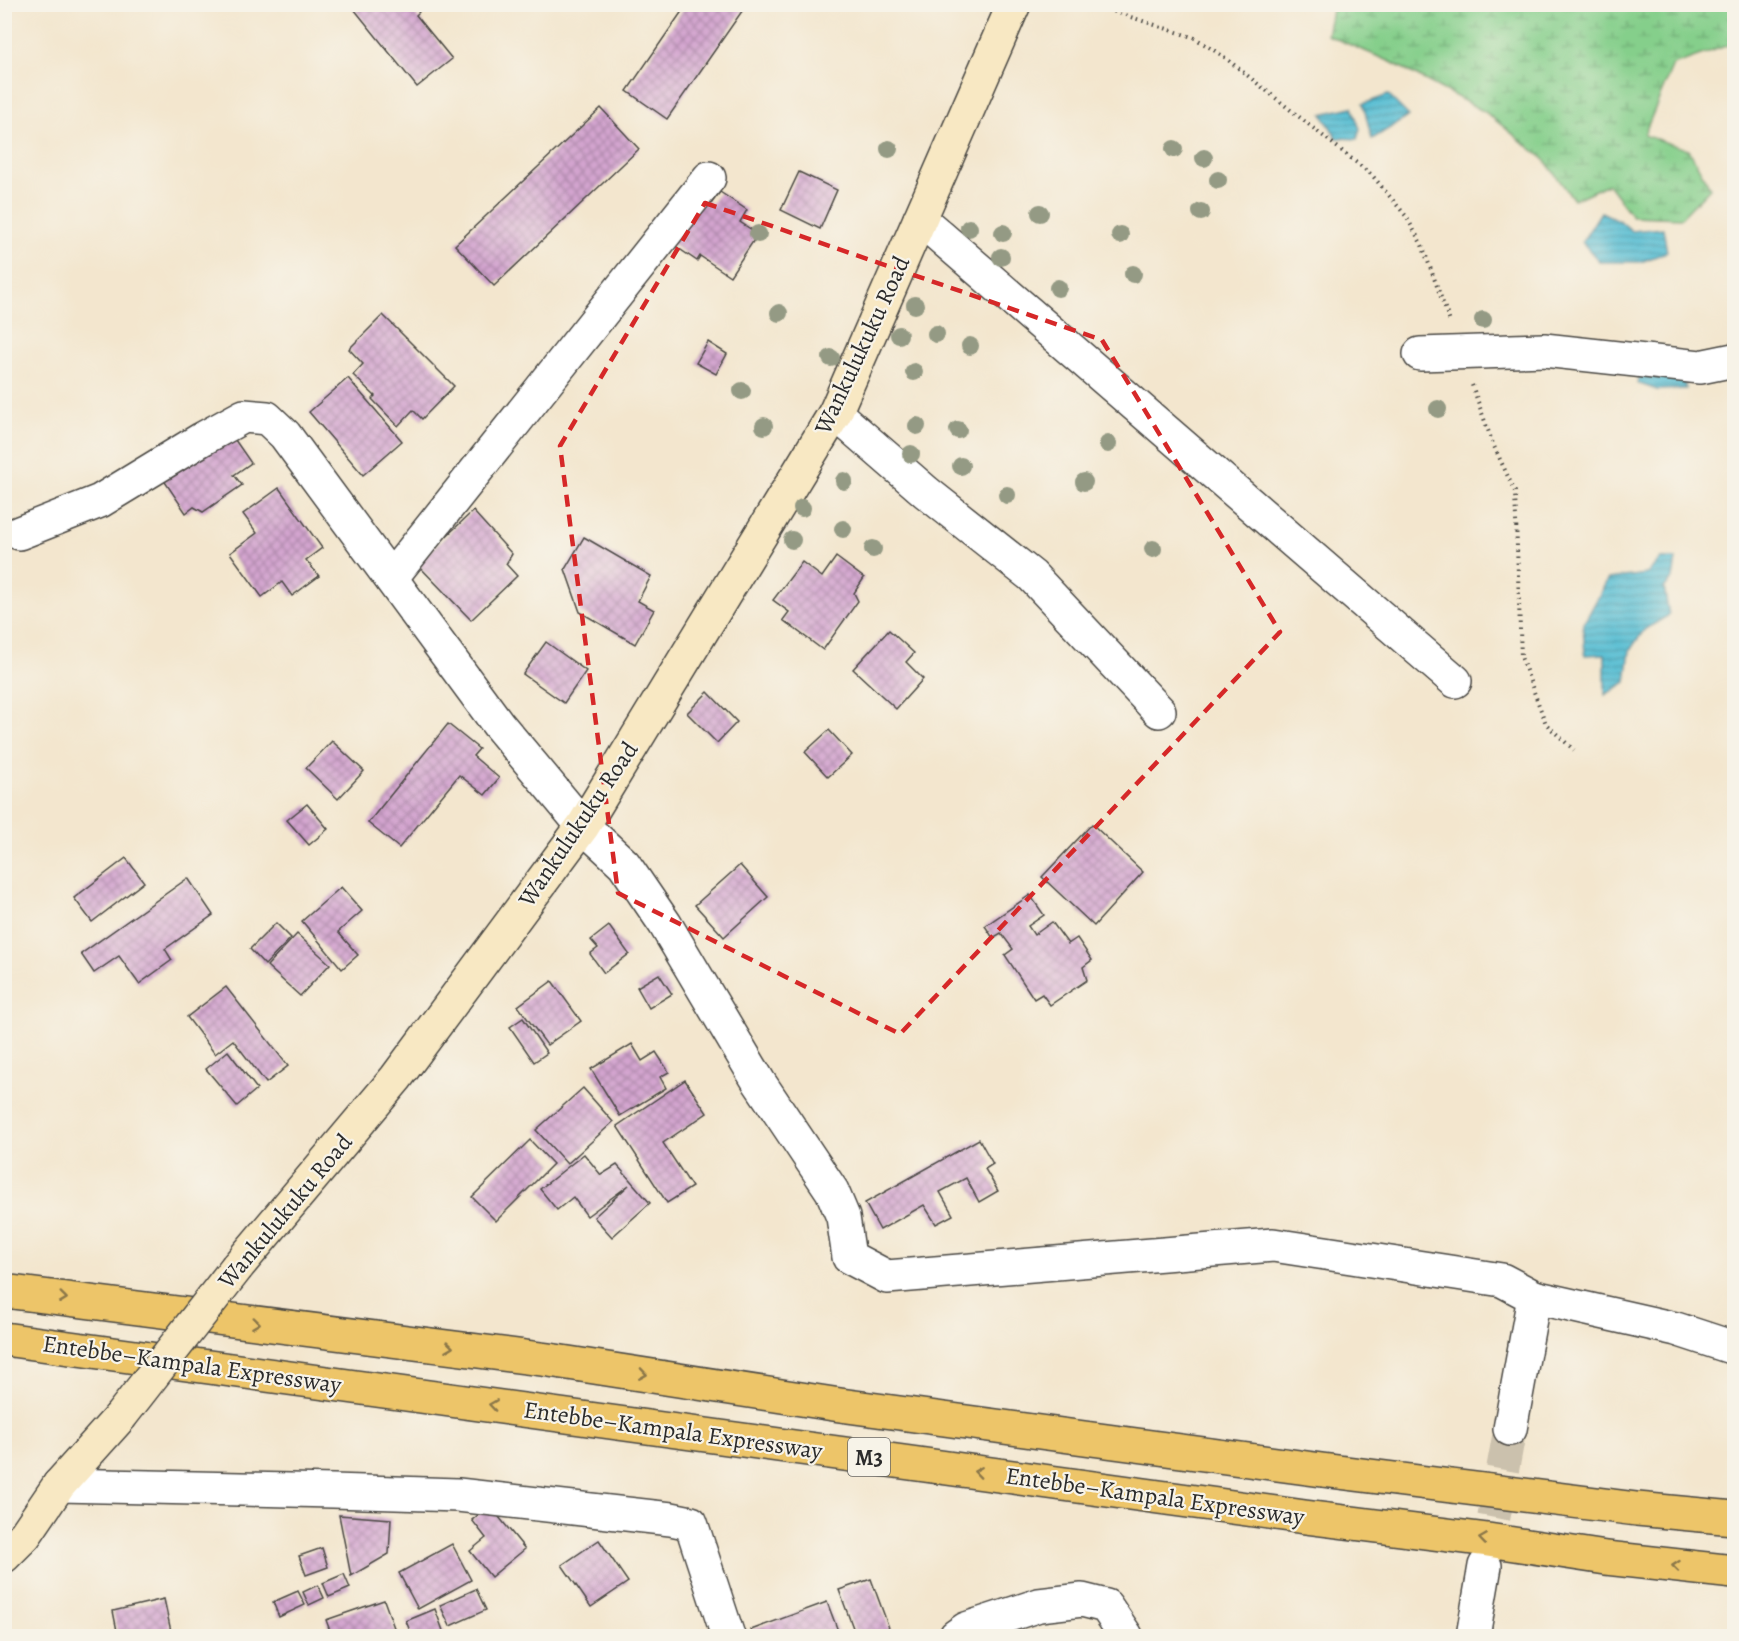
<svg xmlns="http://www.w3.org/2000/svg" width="1739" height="1641" viewBox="0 0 1739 1641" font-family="Alegreya,serif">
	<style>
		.wetland { fill: url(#wetland-marsh); stroke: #587d5b; stroke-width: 1.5 }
		.water { fill: url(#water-rules); stroke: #40747f; stroke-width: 1.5 }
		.building { fill: url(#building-cross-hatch) }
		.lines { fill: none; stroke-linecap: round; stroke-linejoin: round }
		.minor-tunnel { stroke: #cbc1ad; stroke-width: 33; stroke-dasharray: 33 16; stroke-linecap: butt }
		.minor-casing { stroke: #494743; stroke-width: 36 }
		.secondary-casing { stroke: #494743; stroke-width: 36 }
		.motorway-casing { stroke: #494743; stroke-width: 36 }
		.path { stroke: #494743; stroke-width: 4; stroke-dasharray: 1.5 4.5; stroke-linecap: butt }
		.minor { stroke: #fff; stroke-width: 33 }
		.secondary { stroke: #f8e8c3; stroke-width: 33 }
		.motorway { stroke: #edc569; stroke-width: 33 }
		.secondary-bridge-casing { stroke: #494743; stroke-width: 36; stroke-linecap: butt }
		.secondary-bridge { stroke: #f8e8c3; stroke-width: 33 }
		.tree { fill: #949a84 }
		.oneway { stroke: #8c784a }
		.marked { fill: none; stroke: #d62828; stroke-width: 4.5; stroke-dasharray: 12 8; stroke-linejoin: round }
		.labels { text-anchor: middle; stroke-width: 4.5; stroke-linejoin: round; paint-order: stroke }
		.shield { fill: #f7f3e8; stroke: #686764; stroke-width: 1.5 }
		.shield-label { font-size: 22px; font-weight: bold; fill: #2b2b2b }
		.street-label { font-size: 24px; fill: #2b2b2b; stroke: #f7f3e8 }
	</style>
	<defs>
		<pattern id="wetland-marsh" width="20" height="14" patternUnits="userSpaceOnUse" patternTransform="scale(1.5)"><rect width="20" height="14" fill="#85cf8b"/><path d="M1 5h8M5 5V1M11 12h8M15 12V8" fill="none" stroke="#6da872"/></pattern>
		<pattern id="water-rules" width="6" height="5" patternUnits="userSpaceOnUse" patternTransform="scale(1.5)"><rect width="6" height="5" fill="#55bdd3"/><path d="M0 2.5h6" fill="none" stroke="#479aab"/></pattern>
		<pattern id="building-cross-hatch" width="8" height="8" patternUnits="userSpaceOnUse" patternTransform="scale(1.5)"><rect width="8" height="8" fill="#d3a4cf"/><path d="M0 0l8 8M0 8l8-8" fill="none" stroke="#ab86a8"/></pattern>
	</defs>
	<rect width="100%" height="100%" fill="#f7f3e8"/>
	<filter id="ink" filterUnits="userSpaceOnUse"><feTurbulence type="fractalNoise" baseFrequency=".0167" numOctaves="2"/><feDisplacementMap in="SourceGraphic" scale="12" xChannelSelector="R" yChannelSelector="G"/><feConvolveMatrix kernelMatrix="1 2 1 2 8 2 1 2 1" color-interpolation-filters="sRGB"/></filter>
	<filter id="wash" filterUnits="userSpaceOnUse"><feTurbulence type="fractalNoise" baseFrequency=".008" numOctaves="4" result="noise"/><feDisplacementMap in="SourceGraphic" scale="24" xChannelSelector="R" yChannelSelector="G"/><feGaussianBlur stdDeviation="1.35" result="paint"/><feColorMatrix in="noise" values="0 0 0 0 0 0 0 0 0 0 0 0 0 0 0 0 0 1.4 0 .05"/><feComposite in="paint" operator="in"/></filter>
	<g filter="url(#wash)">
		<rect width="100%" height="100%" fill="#f3e6ce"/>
		<path class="wetland" d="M1333 5H1734V43L1673 65 1644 135 1689 150 1710 188 1681 218 1632 216 1608 184 1574 200 1544 159 1485 112 1391 62 1327 35Z"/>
		<g class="water">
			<path d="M1388 95 1409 116 1372 139 1363 104Z"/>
			<path d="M1352 107 1360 129 1357 139 1337 138 1322 114Z"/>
			<path d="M1601 212 1620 221 1632 231 1663 228 1667 252 1641 262H1600L1582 242Z"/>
			<path d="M1643 365 1683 370 1686 389 1657 390 1637 383Z"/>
			<path d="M1660 559H1676L1673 578 1664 588 1669 615 1644 630 1630 650 1626 682 1605 695V654L1585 655 1583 625 1608 579 1647 574Z"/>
		</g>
		<g id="blocks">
			<g class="building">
				<path d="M350 4H414L419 12 416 15 452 59 417 87Z"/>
				<path d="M687 4H747L667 119 627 91Z"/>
				<path d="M601 108 639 149 494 286 455 245Z"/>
				<path d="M799 172 837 190 820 229 781 210Z"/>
				<path d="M720 192 747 210 740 222 758 234 730 276 700 256 697 261 668 241 700 195 711 204Z"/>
				<path d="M383 315 454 386 422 419 413 410 398 426 372 399 375 396 353 375 363 364 349 349Z"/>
				<path d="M708 342 727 354 716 374 696 363Z"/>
				<path d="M348 378 402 441 363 475 309 412Z"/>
				<path d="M226 427 251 463 234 475 242 485 203 512 194 507 186 513 159 473Z"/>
				<path d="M279 488 322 548 306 560 319 576 292 596 282 582 262 597 230 553 257 533 243 514Z"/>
				<path d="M473 511 512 554 506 564 517 576 471 620 417 564Z"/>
				<path d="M584 537 651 576 638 601 654 610 635 644 580 612 565 569Z"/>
				<path d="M836 557 864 578 854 593 858 601 823 650 783 620 789 612 773 600 802 562 822 577Z"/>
				<path d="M889 630 914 653 906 662 923 679 896 709 853 669Z"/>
				<path d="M546 642 586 671 564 703 523 674Z"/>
				<path d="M708 692 737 722 717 743 687 713Z"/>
				<path d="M448 724 479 749 473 756 499 778 485 795 459 775 399 848 368 823Z"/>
				<path d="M829 730 852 755 828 777 805 752Z"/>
				<path d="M332 741 364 771 338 799 306 768Z"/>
				<path d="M307 804 328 829 309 845 287 820Z"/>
				<path d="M1092 824 1143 872 1094 926 1042 877Z"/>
				<path d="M126 858 144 882 92 922 74 898Z"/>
				<path d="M740 865 768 897 724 937 695 905Z"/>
				<path d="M188 878 213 915 165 949 172 960 139 984 119 956 94 973 81 954Z"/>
				<path d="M341 887 362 911 338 932 358 955 342 969 302 921Z"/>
				<path d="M1030 895 1044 915 1028 926 1034 935 1052 922 1068 944 1077 938 1092 960 1083 967 1087 980 1050 1005 1042 994 1034 999 1005 955 1013 949 1001 933 993 938 985 926Z"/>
				<path d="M276 923 291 938 265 965 250 949Z"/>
				<path d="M609 926 629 954 604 973 590 954 598 948 591 940Z"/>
				<path d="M297 934 330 964 300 996 267 966Z"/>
				<path d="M659 974 672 994 649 1008 637 987Z"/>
				<path d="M552 981 581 1021 547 1045 518 1006Z"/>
				<path d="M226 987 288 1066 266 1083 233 1040 215 1054 187 1017Z"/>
				<path d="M523 1018 547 1053 534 1062 510 1027Z"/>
				<path d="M632 1044 642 1061 656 1052 669 1072 660 1077 666 1088 620 1116 591 1069Z"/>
				<path d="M228 1051 257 1089 237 1106 206 1069Z"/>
				<path d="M685 1080 707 1113 663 1143 692 1187 667 1203 617 1126Z"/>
				<path d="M583 1088 613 1122 567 1164 536 1130Z"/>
				<path d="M979 1139 993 1164 985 1169 998 1191 979 1202 966 1178 940 1192 953 1215 936 1224 924 1205 880 1230 865 1203Z"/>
				<path d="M530 1140 553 1164 496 1221 472 1197Z"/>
				<path d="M584 1154 601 1175 617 1165 650 1203 612 1237 594 1217 629 1185 587 1216 573 1197 557 1210 540 1189Z"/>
				<path d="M490 1506 525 1549 491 1577 470 1551 486 1538 472 1520Z"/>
				<path d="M339 1515 391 1519 389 1554 351 1576Z"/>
				<path d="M599 1540 628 1582 591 1607 562 1565Z"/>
				<path d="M452 1544 471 1580 418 1609 399 1573Z"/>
				<path d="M322 1548 328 1567 306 1575 299 1556Z"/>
				<path d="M344 1574 350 1588 329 1597 323 1583Z"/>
				<path d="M871 1579 892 1636H856L839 1590Z"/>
				<path d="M318 1585 324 1598 309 1605 303 1592Z"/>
				<path d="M476 1589 486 1610 450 1626 440 1605Z"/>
				<path d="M298 1591 305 1605 279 1617 273 1602Z"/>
				<path d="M164 1599 172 1636H118L113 1611Z"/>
				<path d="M384 1600 397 1636H332L326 1620Z"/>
				<path d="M827 1602 840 1636H753L751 1630Z"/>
				<path d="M435 1609 445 1636H412L406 1621Z"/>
			</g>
		</g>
	</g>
	<g filter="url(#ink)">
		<use href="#blocks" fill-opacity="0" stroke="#494743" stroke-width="1.5"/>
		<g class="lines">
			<path class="minor-tunnel" d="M1485 1566 1510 1429"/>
			<defs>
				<g id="minor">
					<path d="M920 219 1455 681"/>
					<path d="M1420 354 1544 350 1700 367 1734 360"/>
					<path d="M835 413 926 492 1032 576 1159 711"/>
					<path d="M19 533 100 501 202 439 244 416 267 418 285 435 498 724 583 826 624 864 665 924 759 1082 832 1191 843 1217 849 1257 887 1277 1273 1245 1502 1280 1534 1297 1510 1429"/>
					<path d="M391 578 709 178"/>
					<path d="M1534 1297 1676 1329 1734 1348"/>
					<path d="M59 1485 333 1491 458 1495 671 1519 691 1523 728 1636"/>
					<path d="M956 1636 966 1629 1039 1605 1082 1600 1106 1606 1126 1636"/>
					<path d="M1473 1636 1485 1566"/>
				</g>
				<g id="secondary">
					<path d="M237 1267 396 1078 583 826 835 413 1014 4"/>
					<path d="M4 1556 25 1535 59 1485 120 1417"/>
				</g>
				<g id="motorway">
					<path d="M4 1291 549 1360 840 1405 1322 1470 1637 1509 1734 1518"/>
					<path d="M4 1339 1305 1517 1488 1540 1606 1558 1734 1572"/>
				</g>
			</defs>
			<use href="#minor" class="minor-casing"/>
			<use href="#secondary" class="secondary-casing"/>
			<use href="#motorway" class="motorway-casing"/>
			<g class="path">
				<path d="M1091 4 1195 38 1223 56 1372 175 1406 216 1422 245 1450 322"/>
				<path d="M1472 385 1493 444 1515 492 1521 657 1546 724 1574 750"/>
			</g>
			<use href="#minor" class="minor"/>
			<use href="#secondary" class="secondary"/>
			<use href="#motorway" class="motorway"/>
			<defs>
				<path id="secondary-bridge" d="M120 1417 237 1267"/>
			</defs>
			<use href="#secondary-bridge" class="secondary-bridge-casing"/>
			<use href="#secondary-bridge" class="secondary-bridge"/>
		</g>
		<g class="tree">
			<circle cx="889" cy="149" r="9"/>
			<circle cx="1174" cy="149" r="9"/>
			<circle cx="1204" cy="158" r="9"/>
			<circle cx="1218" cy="180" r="9"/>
			<circle cx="1201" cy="212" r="9"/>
			<circle cx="1040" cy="213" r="9"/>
			<circle cx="969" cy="228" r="9"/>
			<circle cx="1003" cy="233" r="9"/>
			<circle cx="758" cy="234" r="9"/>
			<circle cx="1120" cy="235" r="9"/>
			<circle cx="1001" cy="257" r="9"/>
			<circle cx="1133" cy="274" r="9"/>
			<circle cx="1058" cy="288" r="9"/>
			<circle cx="915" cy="305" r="9"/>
			<circle cx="779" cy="313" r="9"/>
			<circle cx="1483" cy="320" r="9"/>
			<circle cx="936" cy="334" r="9"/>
			<circle cx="899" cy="335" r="9"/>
			<circle cx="970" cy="346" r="9"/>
			<circle cx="831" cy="358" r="9"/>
			<circle cx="914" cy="372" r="9"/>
			<circle cx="742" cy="391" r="9"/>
			<circle cx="1438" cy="409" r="9"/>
			<circle cx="764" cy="426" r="9"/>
			<circle cx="917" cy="426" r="9"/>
			<circle cx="958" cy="430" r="9"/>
			<circle cx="1108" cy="444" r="9"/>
			<circle cx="911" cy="454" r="9"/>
			<circle cx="961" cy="466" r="9"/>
			<circle cx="844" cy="481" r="9"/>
			<circle cx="1084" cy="482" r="9"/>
			<circle cx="1007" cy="495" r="9"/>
			<circle cx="802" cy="508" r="9"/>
			<circle cx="843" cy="529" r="9"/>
			<circle cx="792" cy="540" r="9"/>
			<circle cx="873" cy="549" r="9"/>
			<circle cx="1153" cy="549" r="9"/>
		</g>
		<defs><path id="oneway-chevron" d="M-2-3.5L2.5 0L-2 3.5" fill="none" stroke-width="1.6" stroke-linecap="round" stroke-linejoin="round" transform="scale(1.5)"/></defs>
		<g class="oneway">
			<use href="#oneway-chevron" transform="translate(63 1298) rotate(7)"/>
			<use href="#oneway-chevron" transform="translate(256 1323) rotate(7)"/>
			<use href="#oneway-chevron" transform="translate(449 1347) rotate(7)"/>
			<use href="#oneway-chevron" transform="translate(643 1374) rotate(9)"/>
			<use href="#oneway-chevron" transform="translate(493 1405) rotate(-172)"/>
			<use href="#oneway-chevron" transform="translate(978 1472) rotate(-172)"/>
			<use href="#oneway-chevron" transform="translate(1483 1539) rotate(-172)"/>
			<use href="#oneway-chevron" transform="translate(1676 1566) rotate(-174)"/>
		</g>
	</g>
	<path class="marked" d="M705 203 1102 340 1280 632 900 1034 618 893 560 446Z"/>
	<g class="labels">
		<rect class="shield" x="848" y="1438" width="42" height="38" rx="4.5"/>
		<g class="shield-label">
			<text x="869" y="1465">M3</text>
		</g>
		<g class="street-label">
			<text transform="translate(862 345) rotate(-65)" y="8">Wankulukuku Road</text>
			<text transform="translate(578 824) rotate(-56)" y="8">Wankulukuku Road</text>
			<text transform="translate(285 1211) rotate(-50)" y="8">Wankulukuku Road</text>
			<text transform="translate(192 1364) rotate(8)" y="8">Entebbe–Kampala Expressway</text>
			<text transform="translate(673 1430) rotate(8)" y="8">Entebbe–Kampala Expressway</text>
			<text transform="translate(1155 1496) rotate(8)" y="8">Entebbe–Kampala Expressway</text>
		</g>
	</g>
	<rect width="1739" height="1641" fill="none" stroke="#f7f3e8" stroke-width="24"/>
</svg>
